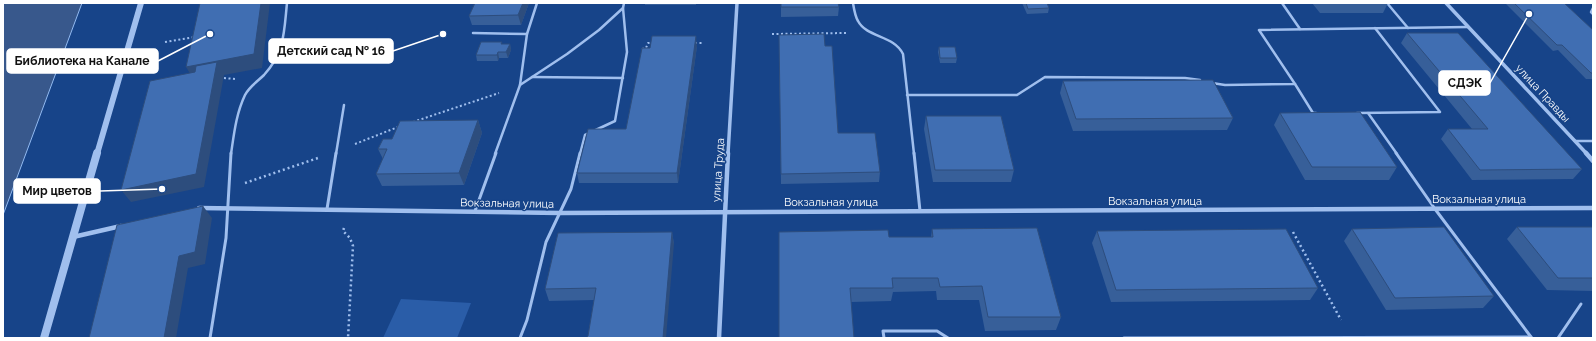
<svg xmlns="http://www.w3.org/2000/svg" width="1596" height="341" viewBox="0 0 1596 341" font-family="Raleway,sans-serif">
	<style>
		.green { fill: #2a5da8 }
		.water { fill: #38588c; stroke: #92baf1 }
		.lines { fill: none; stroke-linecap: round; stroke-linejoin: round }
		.path-far1 { stroke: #a0bfee; stroke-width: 2; stroke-dasharray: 2 2.5; stroke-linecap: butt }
		.path { stroke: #a0bfee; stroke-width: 2.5; stroke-dasharray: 2 3; stroke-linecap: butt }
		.service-far1 { stroke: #a0bfee; stroke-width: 2.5 }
		.service { stroke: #a0bfee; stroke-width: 3 }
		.minor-far1 { stroke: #a0bfee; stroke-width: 3.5 }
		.minor { stroke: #a0bfee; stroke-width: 4.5 }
		.tertiary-far1 { stroke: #a0bfee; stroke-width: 6 }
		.tertiary { stroke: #a0bfee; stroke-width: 8 }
		.wall { fill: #375f99 }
		.shaded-wall { fill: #2d4d7d }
		.building { fill: #406eb2; stroke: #2d4d7d }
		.labels { text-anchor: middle; stroke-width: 3; stroke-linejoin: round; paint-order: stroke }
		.street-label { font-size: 11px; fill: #fff; stroke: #174489 }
		.leader { fill: none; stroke: #fff; stroke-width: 1.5 }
		.callout-dot { fill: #fff; stroke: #174489; stroke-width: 1.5 }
		.callout { fill: #fff; stroke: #fff; stroke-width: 1.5 }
		.callout-label { font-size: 12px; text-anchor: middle; font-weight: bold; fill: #111 }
	</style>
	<rect width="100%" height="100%" fill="#174489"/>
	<path class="green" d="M401 299 471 303 457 338H383Z"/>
	<path class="water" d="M3 3H82L3 215Z"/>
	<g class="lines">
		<g class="path-far1">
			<path d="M772 34 846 33"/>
			<path d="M165 42 195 37"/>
			<path d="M695 43H704"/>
			<path d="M642 49 646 48 648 43H654"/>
			<path d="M61 65 87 60"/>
			<path d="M224 78 235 79"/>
			<path d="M413 122 499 93"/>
			<path d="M355 144 398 127"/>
		</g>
		<g class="path">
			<path d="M245 183 318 158"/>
			<path d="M344 228 343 231 350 238 353 246 348 338"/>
			<path d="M1293 232 1341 320"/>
		</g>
		<g class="service-far1">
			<path d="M853 3C854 9 855 16 858 21 867 38 894 35 903 54L914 154"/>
			<path d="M1282 3 1300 29"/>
			<path d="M1387 3 1408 28"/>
			<path d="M1593 8 1591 12 1593 14"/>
			<path d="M473 33 527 34"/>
			<path d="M532 77 623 78"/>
			<path d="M1212 83 1225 85 1295 84 1259 30 1468 27"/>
			<path d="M1295 84 1313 113H1316"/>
			<path d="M520 85 527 34 537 3"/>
			<path d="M907 95H1017L1045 77 1185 78 1200 80"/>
			<path d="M1357 113 1440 112 1375 28"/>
			<path d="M1368 113 1397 154"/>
			<path d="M1575 141H1593"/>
			<path d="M231 154C234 134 236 114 245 95 249 87 258 81 264 75 285 52 284 32 287 3"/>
			<path d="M336 154 344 105"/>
			<path d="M495 154 520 85 567 54 599 30 623 8 624 3"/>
			<path d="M580 154 585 135 615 121 627 52 623 8"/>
		</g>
		<g class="service">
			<path d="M914 153 920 211"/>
			<path d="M1396 153 1435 209 1531 337"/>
			<path d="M327 209 336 153"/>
			<path d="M475 211 496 153"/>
			<path d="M210 338 226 238 231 153"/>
			<path d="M520 338 527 320 546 242 571 189 580 153"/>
			<path d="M884 338 883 331H937L948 338"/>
			<path d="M1124 338 1531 337"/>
			<path d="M1558 338 1581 304"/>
		</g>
		<g class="minor-far1">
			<path d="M1446 3 1587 154"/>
			<path d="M728 154 737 3"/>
		</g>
		<g class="minor">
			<path d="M1586 153 1593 161"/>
			<path d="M199 208 560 213 1593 208"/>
			<path d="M73 237 121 226"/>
			<path d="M719 338 728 153"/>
		</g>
		<path class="tertiary-far1" d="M97 154 141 3"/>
		<path class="tertiary" d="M44 338 97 153"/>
	</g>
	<g class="wall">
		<path d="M475 3H529L521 25H472L469 16Z"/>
		<rect x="645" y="3" width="51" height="2"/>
		<path d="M781 3 839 7 838 16 781 17Z"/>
		<path d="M1022 3H1047L1049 8 1048 13 1027 14Z"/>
		<path d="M1312 3H1388L1383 13H1320Z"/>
		<path d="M1505 3H1564L1593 30V79H1586L1558 50 1553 51Z"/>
		<path d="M1407 33 1582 169 1573 179 1472 180 1441 139 1448 129H1472L1401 43Z"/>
		<path d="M779 35 825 46 838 133 880 172 879 182 781 184Z"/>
		<path d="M503 44H510L511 50 508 58H499L498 61H477L476 55Z"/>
		<path d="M697 46 678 183H579L577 173 626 129Z"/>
		<path d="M939 47 957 58 956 63H940L938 52Z"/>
		<path d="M1063 81 1233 118 1227 130 1073 131 1060 93Z"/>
		<path d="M1280 113 1397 167 1389 180H1305L1274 125Z"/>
		<path d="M926 116 1014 170 1011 182H933L924 129Z"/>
		<path d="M478 120 482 133 464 185 382 186 376 174 383 159 378 149 392 139Z"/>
		<path d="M1517 227H1593V291L1547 290 1507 239Z"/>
		<path d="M932 229 1061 317 1056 330 985 331 979 300H937L936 291 893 292 891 301 851 302 779 338 889 237H931Z"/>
		<path d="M1352 229 1494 296 1483 308 1386 310 1344 241Z"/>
		<path d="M1097 231 1318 288 1310 300 1111 302 1092 243Z"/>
		<path d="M672 232 674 244 588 336 594 300 549 301 545 289Z"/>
	</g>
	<g class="shaded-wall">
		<path d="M261 3H270L262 68 224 75 204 187 131 202 121 190 194 80 186 67Z"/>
		<path d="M523 3H529L521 25 518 15Z"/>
		<path d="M696 36 697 46 678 183 677 173Z"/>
		<path d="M510 44 511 50 508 58 506 52Z"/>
		<path d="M498 52 499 58 498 61 497 55Z"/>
		<path d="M478 120 482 133 464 185 459 173Z"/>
		<path d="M203 206 212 218 205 264 188 268 176 338H164L179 256Z"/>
		<path d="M672 232 674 244 666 338H663Z"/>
	</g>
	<g class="building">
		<path d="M200 3H261L254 54 186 67Z"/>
		<path d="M475 3H523L518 15 469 16Z"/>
		<path d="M781 3H838L839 7H781Z"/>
		<path d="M1026 3H1047L1049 8 1028 9Z"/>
		<path d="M1514 3H1564L1593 30V73H1591L1562 45H1557Z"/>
		<path d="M1407 33H1458L1582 169 1480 170 1448 129H1488Z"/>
		<path d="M824 34 825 46H832L838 133H875L880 172 781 174 779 35Z"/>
		<path d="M652 36H696L677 173H577L588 129H626L642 48H650Z"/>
		<path d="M481 42H502L501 44H510L506 52H498L497 55H476Z"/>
		<path d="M939 47H955L957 58H940Z"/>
		<path d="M217 62 196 174 121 190 150 81 195 72 196 66Z"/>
		<path d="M1213 80 1233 118 1076 119 1063 81Z"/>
		<path d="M1360 112 1397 167H1312L1280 113Z"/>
		<path d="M926 116H1001L1014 170H935Z"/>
		<path d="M478 120 459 173 376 174 387 149H378L383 139H392L400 121Z"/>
		<path d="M203 206 195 252 179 256 164 338H89L117 225Z"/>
		<path d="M1444 227 1494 296 1395 298 1352 229Z"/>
		<path d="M1517 227H1593V278H1558Z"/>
		<path d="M1037 228 1061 317H988L982 286 940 287 938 278H892L893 288H850L854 338H779V232L888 230 889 237H933L932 229Z"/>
		<path d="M1286 229 1318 288 1116 290 1097 231Z"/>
		<path d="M672 232 663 338H586L588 336 596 288 545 289 558 233Z"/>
	</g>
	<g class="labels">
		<g class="street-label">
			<text transform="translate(1543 93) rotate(47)" y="4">улица Правды</text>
			<text transform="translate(718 170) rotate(-86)" y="4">улица Труда</text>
			<text x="1479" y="203">Вокзальная улица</text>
			<text x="1155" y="205">Вокзальная улица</text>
			<text x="831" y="206">Вокзальная улица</text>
			<text transform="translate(507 203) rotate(1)" y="4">Вокзальная улица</text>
		</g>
	</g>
	<path class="leader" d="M443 34L393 51M210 34L158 61M1529 14L1490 83M162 189L100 191"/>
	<g class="callout-dot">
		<circle cx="443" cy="34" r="4"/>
		<circle cx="210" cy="34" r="4"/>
		<circle cx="1529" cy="14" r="4"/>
		<circle cx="162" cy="189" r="4"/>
	</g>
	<g class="callout">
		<rect x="269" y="39" width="124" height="24" rx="4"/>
		<rect x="7" y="49" width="151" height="24" rx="4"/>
		<rect x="1439" y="71" width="51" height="24" rx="4"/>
		<rect x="14" y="179" width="86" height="24" rx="4"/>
	</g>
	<g class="callout-label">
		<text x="331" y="55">Детский сад № 16</text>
		<text x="82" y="65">Библиотека на Канале</text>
		<text x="1465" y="87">СДЭК</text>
		<text x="57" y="195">Мир цветов</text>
	</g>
	<rect width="1596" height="341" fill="none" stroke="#ffffff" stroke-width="8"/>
</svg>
